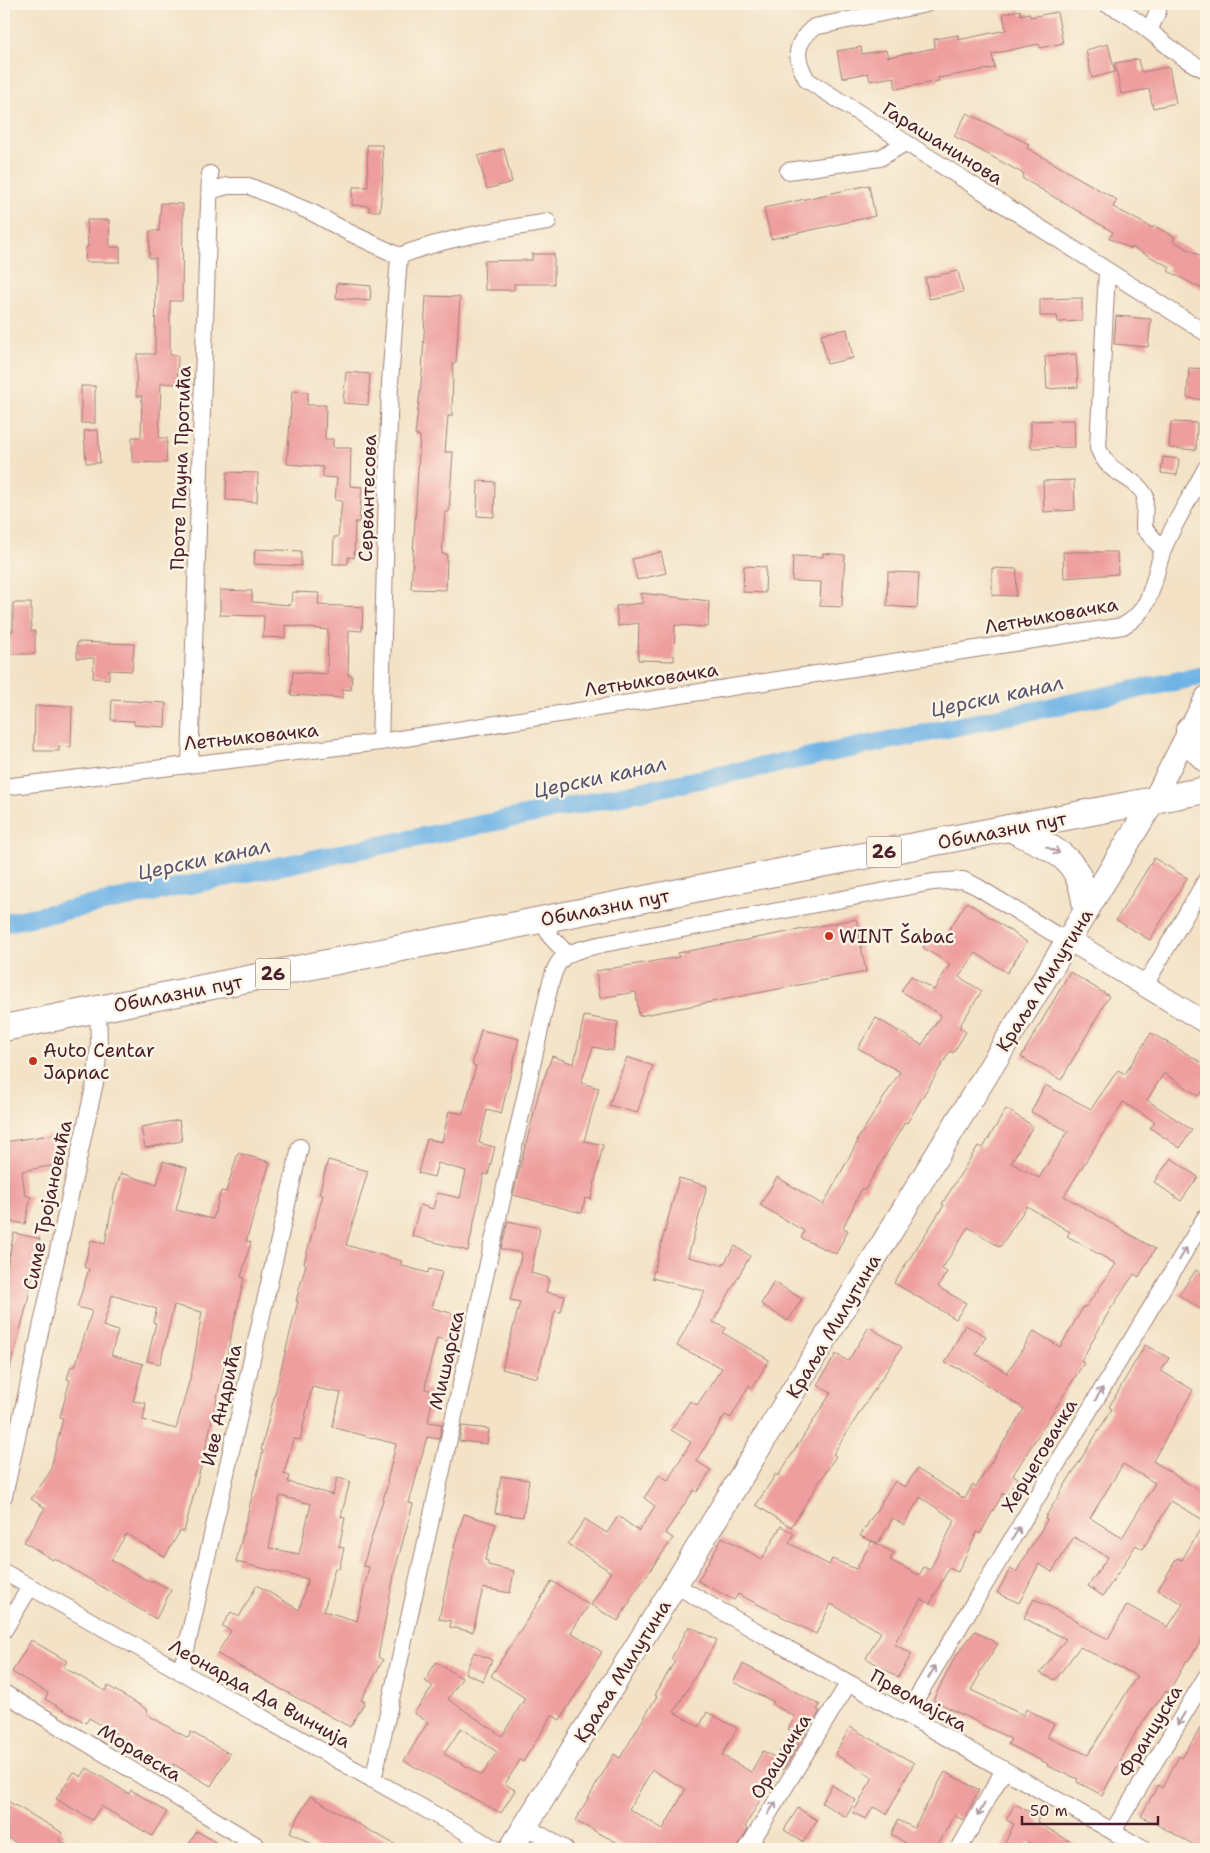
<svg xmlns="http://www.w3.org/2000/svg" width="1210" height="1853" viewBox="0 0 1210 1853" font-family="'Shantell Sans',sans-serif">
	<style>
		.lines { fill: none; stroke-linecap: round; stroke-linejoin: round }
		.canal { stroke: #70b4e6; stroke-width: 19 }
		.building { fill: #ee9e9e; fill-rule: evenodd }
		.minor-casing { stroke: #9e8078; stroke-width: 18 }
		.tertiary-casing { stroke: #9e8078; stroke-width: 23 }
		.secondary-casing { stroke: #9e8078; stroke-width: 26 }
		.primary-casing { stroke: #9e8078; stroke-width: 28 }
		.minor { stroke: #fff; stroke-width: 16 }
		.tertiary { stroke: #fff; stroke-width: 21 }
		.secondary { stroke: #fff; stroke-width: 24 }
		.primary { stroke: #fff; stroke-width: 26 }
		.oneway { stroke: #ae9aa0 }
		.poi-dot { fill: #c8321e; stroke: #fcf5e5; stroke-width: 2 }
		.labels { text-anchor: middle; stroke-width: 5; stroke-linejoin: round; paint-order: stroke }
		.shield { fill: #fcf5e5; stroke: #7f5f63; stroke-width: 1 }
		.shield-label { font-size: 18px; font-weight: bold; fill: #4a1f2b }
		.street-label { font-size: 19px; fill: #4a1f2b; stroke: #fcf5e5 }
		.poi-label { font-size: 19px; fill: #4a1f2b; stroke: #fcf5e5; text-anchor: start }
		.water-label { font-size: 20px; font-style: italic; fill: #57536c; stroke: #fcf5e5 }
	</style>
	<rect width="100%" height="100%" fill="#fcf5e5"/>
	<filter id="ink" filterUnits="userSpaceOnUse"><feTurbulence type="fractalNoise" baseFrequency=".02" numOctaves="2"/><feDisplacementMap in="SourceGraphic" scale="10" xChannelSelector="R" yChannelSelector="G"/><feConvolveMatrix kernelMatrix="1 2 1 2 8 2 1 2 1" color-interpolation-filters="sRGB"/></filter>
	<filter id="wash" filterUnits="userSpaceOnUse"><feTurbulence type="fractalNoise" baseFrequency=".0096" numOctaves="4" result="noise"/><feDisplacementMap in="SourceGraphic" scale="20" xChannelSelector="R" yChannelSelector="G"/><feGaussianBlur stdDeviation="1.12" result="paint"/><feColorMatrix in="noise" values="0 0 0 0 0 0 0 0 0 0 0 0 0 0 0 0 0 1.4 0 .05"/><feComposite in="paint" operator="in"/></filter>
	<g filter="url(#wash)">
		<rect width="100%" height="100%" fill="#f3e2c6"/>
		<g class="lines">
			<path class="canal" d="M4 923 1206 675"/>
		</g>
		<g id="blocks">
			<g class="building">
				<path d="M1020 10 1021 15 1029 13 1030 17 1057 12 1063 43 1040 48 1039 44 992 54 995 68 938 78 939 81 896 89 894 77 870 81 868 73 842 78 837 51 861 47 862 54 886 50 888 57 935 48 934 39 958 35V40L1006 30 1003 14Z"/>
				<path d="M1108 44 1115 72 1092 78 1086 50Z"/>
				<path d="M1138 59 1141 72 1169 67 1176 103 1153 108 1149 89 1121 94 1115 63Z"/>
				<path d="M967 113 1029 144 1027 148 1117 200 1113 207 1153 228 1154 226 1175 237 1173 241 1206 259V291L1168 271 1170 267 1132 247 1131 249 1109 238 1113 232 1022 178 1024 174 954 136Z"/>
				<path d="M367 145H382L383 172 380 211H369V206L352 205 353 187H368Z"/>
				<path d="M504 149 512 182 487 189 478 156Z"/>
				<path d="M869 185 875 216 771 239 764 208Z"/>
				<path d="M161 203 183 204 182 301H170V355H178L177 384 161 383 159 438H167L166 463 132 462V437H141L142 396H136L137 354H155L156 258H149L150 231H159Z"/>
				<path d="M87 220H109L110 247H120V262H85L86 247H88Z"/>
				<path d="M532 254H554V284H514V290H485L484 261 532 260Z"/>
				<path d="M958 271 963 292 929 299 925 278Z"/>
				<path d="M337 283 371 286 370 301 336 298Z"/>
				<path d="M426 296 460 297 456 363H453L452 416H448L445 452H453L449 512H445L442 554H447L446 590 411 589 420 436 415 435 422 374Z"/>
				<path d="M1082 298V321L1058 322 1057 316H1040V299Z"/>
				<path d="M1116 316 1151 319 1148 347 1114 344Z"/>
				<path d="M847 329 853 358 827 364 821 334Z"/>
				<path d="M1076 354 1078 387 1047 389 1045 356Z"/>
				<path d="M1189 368 1206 369V400L1187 398Z"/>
				<path d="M346 372 370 374 368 405 343 403Z"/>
				<rect x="81" y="386" width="14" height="37"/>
				<path d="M292 391 308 392 307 405H326L325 439H333V448H351L350 486 362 487 359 522H355L354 558 348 557V564H333L334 537H338L342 501 335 500 337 478 323 477V467L287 464Z"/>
				<path d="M1074 420 1075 447 1031 448V421Z"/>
				<path d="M1171 422 1197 423 1196 450 1169 448Z"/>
				<path d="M98 430 100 463H86L84 431Z"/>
				<path d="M1163 457 1179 459 1177 475 1161 473Z"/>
				<path d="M227 472 258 473 257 502 226 500Z"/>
				<path d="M1074 480 1075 510 1044 512 1043 481Z"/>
				<path d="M478 481 495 482 494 517 477 516Z"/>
				<path d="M255 549 301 551V566L254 564Z"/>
				<path d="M661 552 666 573 637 580 632 559Z"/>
				<path d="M1063 552H1117L1118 574 1064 578Z"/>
				<path d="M823 553 845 555 842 607 820 606 821 582 792 581 793 556 823 557Z"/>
				<path d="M744 566 766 567 765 593 743 592Z"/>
				<path d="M992 568 1017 569 1016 596 992 595Z"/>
				<path d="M888 572 919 573 917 608 887 606Z"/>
				<path d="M220 590 252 591V602L291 605 292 592 319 593 318 605 363 607 362 631 349 630 348 675H352L351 690 343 689 342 698 291 695 293 672 327 674 328 630 285 625V638L263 637 264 616 220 615Z"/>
				<path d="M640 593 709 601 708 627 675 625 674 661 638 660 639 623 618 626 616 606 643 603Z"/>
				<path d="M13 603H31V631H35V654H10V631H13Z"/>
				<path d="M77 642 134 644 132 671 109 670V679L93 678 94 658H77Z"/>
				<path d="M112 700 166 703 165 727 134 725V721L111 720Z"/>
				<path d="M35 706H72L71 747 59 746V751H34Z"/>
				<path d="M1154 858 1187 878 1150 940 1116 920Z"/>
				<path d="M967 902 1027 942 1007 973 976 953 959 977 982 991 959 1027 966 1032 953 1053 950 1051 907 1123 905 1122 865 1190 862 1188 843 1228 848 1230 836 1254 801 1238 804 1231 760 1205 777 1177 823 1205 858 1141 857 1140 900 1072 858 1048 876 1018 922 1045 941 1015 901 991 911 976 934 990 950 964 923 948 933 933 943 939Z"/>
				<path d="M856 919 866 972 639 1016 636 992 600 998 596 971 679 957 678 953Z"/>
				<path d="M1070 972 1109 996 1061 1080 1021 1057Z"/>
				<path d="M584 1016 618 1022 613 1051 593 1047 581 1083 599 1088 584 1141 603 1145 591 1199 585 1198 582 1213 513 1195 539 1092 552 1056 574 1064Z"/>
				<path d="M481 1030 519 1039 501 1114 487 1110 479 1143 495 1147 488 1175 484 1174 468 1251 412 1236 420 1205 433 1209 437 1193 460 1198 466 1171 438 1163 434 1177 418 1173 427 1139 442 1142 449 1111 463 1114 476 1066 472 1065Z"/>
				<path d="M1151 1033 1206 1065V1086L1199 1096 1164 1073 1147 1100 1192 1130 1180 1148 1150 1128 1155 1122 1123 1102 1064 1196 1155 1249 1139 1277 1134 1274 1110 1310 1081 1361 1084 1363 1013 1475 1018 1478 1007 1496 1003 1493 980 1534 977 1532 958 1572 949 1568 930 1604 921 1599 894 1644 912 1654 898 1677 866 1658 881 1632 831 1604 816 1634 738 1594 734 1600 698 1581 722 1537 762 1559 781 1526 794 1534 789 1543 829 1565 832 1559 856 1569 872 1541 860 1536 895 1481 905 1487 917 1469 965 1499 972 1485 976 1487 1024 1409 967 1372 945 1363 965 1325 986 1336 976 1354 1007 1373 1034 1331 1060 1347 1084 1306 1086 1307 1116 1264 1067 1236 1070 1232 1027 1206 1000 1247 968 1227 942 1269 947 1272 938 1287 966 1303 956 1319 894 1283 944 1205 942 1204 978 1146 983 1148 1006 1109 1033 1126 1011 1163 1039 1178 1068 1131 1031 1112 1045 1085 1091 1109 1118 1070 1125 1074ZM920 1497 955 1520 930 1570 924 1567 919 1575 890 1560 894 1553 872 1541 878 1543 893 1518 904 1525Z"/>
				<path d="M627 1057 653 1066 637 1113 609 1105Z"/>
				<path d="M179 1120 182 1141 145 1148 141 1127Z"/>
				<path d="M57 1134 60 1157 55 1158 56 1165 22 1171 25 1195 31 1197 25 1224 4 1220V1142Z"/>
				<path d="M238 1153 270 1162 246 1241 251 1242 241 1277 244 1278 205 1451 184 1532 180 1531 165 1557 126 1534 111 1560 152 1583 153 1580 171 1590 156 1619 54 1558 53 1560 24 1542 45 1508 31 1499 50 1472 63 1418 60 1417 70 1380 67 1379 71 1366 75 1367 92 1311 77 1307 89 1269 84 1267 91 1240 105 1244 114 1195 121 1173 157 1185 163 1161 187 1168 176 1210 213 1219 221 1191 226 1192ZM112 1295 157 1309 153 1322 156 1323 147 1361 160 1364 174 1305 202 1312 192 1371 176 1429 143 1420 146 1403 133 1401 143 1364 111 1355 118 1331 103 1326Z"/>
				<path d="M1171 1158 1198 1177 1181 1201 1154 1182Z"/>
				<path d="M328 1160 368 1171 346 1245 402 1261 400 1265 428 1273 429 1269 442 1272 432 1308 458 1315 451 1342 437 1338 427 1375 425 1389 434 1391 428 1422 442 1424 439 1439 427 1437 409 1503 413 1504 395 1570 378 1657 383 1660 361 1700 365 1702 350 1727 217 1654 231 1631 222 1626 231 1612 239 1617 257 1585 299 1610 308 1579 236 1562 263 1451 261 1450 298 1301H296L306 1264 304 1263 323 1195 319 1194ZM312 1387 341 1393 332 1427 396 1444 387 1482 388 1483 363 1566 369 1567 357 1621 324 1611 335 1568 339 1569 344 1548 339 1547 345 1518 341 1517 350 1481 337 1478 333 1495 288 1482 290 1476 284 1474 293 1439 300 1440ZM280 1496 311 1504 299 1554 269 1548Z"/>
				<path d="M679 1178 707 1186 688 1257 723 1265 735 1246 750 1256 713 1322 726 1328 723 1333 769 1360 752 1388 749 1385 731 1418 725 1415 696 1461 711 1470 697 1492 694 1490 665 1533 673 1538 630 1599 631 1600 618 1621 591 1605 611 1572 568 1544 585 1519 607 1533 618 1516 639 1531 655 1506 644 1498 659 1475 668 1480 691 1442 671 1430 690 1401 697 1405 722 1368 677 1346 705 1291 652 1278Z"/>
				<path d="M508 1221 540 1228 531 1273 549 1278 546 1292 565 1296 561 1312 555 1311 537 1378 502 1369 520 1302 510 1300 522 1253 501 1249Z"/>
				<path d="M14 1233 40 1239 27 1304 9 1371H4V1270L6 1271Z"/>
				<path d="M1196 1270 1206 1278V1313L1179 1295Z"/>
				<path d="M774 1282 802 1299 788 1321 761 1304Z"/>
				<path d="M869 1327 902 1347 833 1454 836 1456 791 1527 756 1505 776 1474 778 1476 831 1393 817 1385 836 1354 848 1361Z"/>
				<path d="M1145 1345 1169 1358 1161 1371 1193 1390 1153 1461 1206 1495V1633L1188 1661 1187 1660 1168 1693 1166 1691 1138 1728 1102 1795 1077 1782 1078 1779 1047 1766 1048 1764 1008 1744 1011 1739 933 1700 955 1657 975 1631 998 1644 979 1673 980 1674 971 1690 1023 1715 1026 1709 1054 1724 1047 1737 1088 1755 1137 1676 1080 1647 1055 1680 1040 1673 1066 1639 1024 1618 1034 1599 1078 1621 1077 1623 1108 1639 1127 1605 1168 1627 1183 1604 1158 1590 1177 1558 1182 1560 1205 1521 1171 1501 1143 1549 1136 1545 1103 1596 1088 1586 1108 1557 1074 1537 1052 1572 1039 1564 1019 1603 997 1593 1010 1569 1016 1572 1047 1520 1045 1518 1071 1475 1112 1409 1109 1407ZM1123 1464 1155 1483 1122 1538 1090 1518Z"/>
				<path d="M462 1426 489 1429 487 1444 459 1441Z"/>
				<path d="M501 1476 529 1480 523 1517 495 1513Z"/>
				<path d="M464 1514 496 1524 485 1560 488 1561V1565L514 1571 510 1593 483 1588 473 1632 450 1627 451 1621 439 1619 455 1543Z"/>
				<path d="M552 1581 589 1605 571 1632 602 1652 560 1720 552 1715 523 1762 520 1760 505 1784 515 1790 501 1813 404 1761 428 1722 414 1713 433 1686 425 1681 436 1662 462 1678 448 1699 502 1736 525 1698 491 1676ZM461 1728 497 1752 482 1775 444 1754Z"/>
				<path d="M689 1626 717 1640 674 1712 699 1727 707 1712 737 1728 722 1755 751 1772 763 1751 776 1758 792 1731 788 1729 795 1717 772 1704 774 1702 733 1682 743 1664 820 1705 817 1710 820 1711 783 1770 778 1767 745 1827 748 1829 737 1849H630L575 1821 614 1754 620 1758 657 1696 655 1695 675 1661 671 1659ZM652 1770 686 1789 663 1829 629 1809Z"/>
				<path d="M31 1640 67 1661 63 1667 105 1691 108 1686 148 1710 146 1714 188 1738 191 1732 230 1754 211 1786 173 1764 169 1770 128 1746 130 1742 89 1718 86 1723 45 1699 48 1693 12 1672Z"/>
				<path d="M474 1652 492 1660 483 1681 465 1673Z"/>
				<path d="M1206 1719V1849H1202L1141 1816 1158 1785 1162 1788 1179 1756 1182 1758Z"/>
				<path d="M850 1727 914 1763 887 1814 873 1807 866 1819 853 1813 873 1777 835 1754Z"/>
				<path d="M87 1768 129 1794 131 1790 167 1812 152 1836 101 1806 92 1820 56 1799 74 1772 81 1777Z"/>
				<path d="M945 1772 979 1790 963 1820 954 1815 936 1849H903L906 1843 891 1834 898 1820 914 1828Z"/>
				<path d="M832 1785 856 1800 846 1817 822 1803Z"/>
				<path d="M310 1796 353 1821 403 1849H321L290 1832Z"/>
				<path d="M4 1799 63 1833 59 1840 74 1849H29L4 1836Z"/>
				<path d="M1015 1804 1039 1817 1037 1822 1083 1849H1039L1028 1842 1023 1849H1002L1014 1824 1006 1820Z"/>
				<path d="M798 1808 817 1820 803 1842 784 1830Z"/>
				<path d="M197 1831 227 1849H186Z"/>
			</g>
		</g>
	</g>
	<g filter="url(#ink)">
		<use href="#blocks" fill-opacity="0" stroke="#9e8078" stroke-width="1"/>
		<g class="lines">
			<defs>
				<g id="minor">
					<path d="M926 4 814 27C793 45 795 58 807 80L1206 333"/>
					<path d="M1106 4C1144 18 1169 55 1206 70"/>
					<path d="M1149 31 1158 11 1156 4"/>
					<path d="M788 171 880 158 905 143"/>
					<path d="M210 191 227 186H249L313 213 346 231 399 256C448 237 497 230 548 222"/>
					<path d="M1107 271 1098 448C1110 477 1131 473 1145 495L1144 528 1163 550"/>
					<path d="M380 742 390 383 399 256"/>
					<path d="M190 763 210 174"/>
					<path d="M4 787 380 742 1123 626C1154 609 1152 580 1163 550 1174 522 1192 495 1206 468"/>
					<path d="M542 920 551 937 567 954"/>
					<path d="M1145 985 1206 880"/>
					<path d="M4 1496 96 1078 99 1043 98 1009"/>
					<path d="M4 1572 496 1849"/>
					<path d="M675 1585C831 1674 988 1759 1143 1849"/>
					<path d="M4 1630 30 1587"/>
					<path d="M181 1672 300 1147"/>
					<path d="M4 1693 256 1845"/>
					<path d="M907 1714 1206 1216"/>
					<path d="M373 1780 547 998C557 955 559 954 603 944L933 882 963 880 976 886 1066 941"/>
					<path d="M525 1826 565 1849"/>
					<path d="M1113 1831 1206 1677"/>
					<path d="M747 1849 848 1684"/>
					<path d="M959 1849 1004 1770"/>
				</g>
				<g id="tertiary">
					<path d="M1153 801 1206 697"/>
					<path d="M1068 939 1206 1023"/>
				</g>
				<path id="secondary" d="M511 1849 675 1585 1153 801"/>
				<g id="primary">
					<path d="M1189 730 1196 749 1206 759"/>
					<path d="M1010 828C1054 851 1082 854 1086 911"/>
					<path d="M4 1028 759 876 1206 790"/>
				</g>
			</defs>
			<use href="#minor" class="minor-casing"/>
			<use href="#tertiary" class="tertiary-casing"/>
			<use href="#secondary" class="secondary-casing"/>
			<use href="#primary" class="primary-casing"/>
			<use href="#minor" class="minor"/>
			<use href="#tertiary" class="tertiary"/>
			<use href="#secondary" class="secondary"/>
			<use href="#primary" class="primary"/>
		</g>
		<defs><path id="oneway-shaft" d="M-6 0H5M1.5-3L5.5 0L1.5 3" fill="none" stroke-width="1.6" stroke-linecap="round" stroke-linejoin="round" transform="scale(1.25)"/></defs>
		<g class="oneway">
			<use href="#oneway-shaft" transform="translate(1053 850) rotate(25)"/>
			<use href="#oneway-shaft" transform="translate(1183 1254) rotate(-59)"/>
			<use href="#oneway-shaft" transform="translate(1099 1394) rotate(-59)"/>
			<use href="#oneway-shaft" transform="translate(1016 1533) rotate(-59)"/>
			<use href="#oneway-shaft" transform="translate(932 1672) rotate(-59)"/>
			<use href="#oneway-shaft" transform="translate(1181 1719) rotate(121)"/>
			<use href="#oneway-shaft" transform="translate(772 1808) rotate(-58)"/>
			<use href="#oneway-shaft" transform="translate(981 1810) rotate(119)"/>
		</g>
	</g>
	<g class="poi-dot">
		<circle cx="829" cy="936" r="5"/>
		<circle cx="33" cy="1061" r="5"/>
	</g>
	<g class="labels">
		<g class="shield">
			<rect x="866.5" y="836.5" width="35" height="31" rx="4"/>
			<rect x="255.5" y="958.5" width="35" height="31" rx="4"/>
		</g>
		<g class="shield-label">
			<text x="884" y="858">26</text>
			<text x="273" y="980">26</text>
		</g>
		<g class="street-label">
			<text transform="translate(943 143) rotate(32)" y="7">Гарашанинова</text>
			<text transform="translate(180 468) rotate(-88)" y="7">Проте Пауна Протића</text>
			<text transform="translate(367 498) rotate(-88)" y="7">Сервантесова</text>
			<text transform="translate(1051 615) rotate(-10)" y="7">Летњиковачка</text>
			<text transform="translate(651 679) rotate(-9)" y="7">Летњиковачка</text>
			<text transform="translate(251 736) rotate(-6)" y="7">Летњиковачка</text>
			<text transform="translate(1002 830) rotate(-11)" y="7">Обилазни пут</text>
			<text transform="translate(605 907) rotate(-11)" y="7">Обилазни пут</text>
			<text transform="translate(1044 980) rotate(-58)" y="7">Краља Милутина</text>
			<text transform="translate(178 993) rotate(-11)" y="7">Обилазни пут</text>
			<text transform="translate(47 1205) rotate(-78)" y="7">Симе Тројановића</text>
			<text transform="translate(833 1326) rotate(-59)" y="7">Краља Милутина</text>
			<text transform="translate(446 1360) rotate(-77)" y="7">Мишарска</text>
			<text transform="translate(221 1405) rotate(-77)" y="7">Иве Андрића</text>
			<text transform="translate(1039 1455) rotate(-59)" y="7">Херцеговачка</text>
			<text transform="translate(622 1671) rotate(-58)" y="7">Краља Милутина</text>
			<text transform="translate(260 1693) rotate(29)" y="7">Леонарда Да Винчија</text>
			<text transform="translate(919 1700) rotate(29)" y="7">Првомајска</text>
			<text transform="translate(1150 1731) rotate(-59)" y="7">Француска</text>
			<text transform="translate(140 1752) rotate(31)" y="7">Моравска</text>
			<text transform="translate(780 1756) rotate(-58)" y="7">Орашачка</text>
		</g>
		<g class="poi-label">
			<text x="839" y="943">WINT Šabac</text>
			<text x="43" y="1057">Auto Centar<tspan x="43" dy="22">Japnac</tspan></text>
		</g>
		<g class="water-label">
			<text transform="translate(997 696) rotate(-12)" y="7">Церски канал</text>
			<text transform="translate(600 777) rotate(-12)" y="7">Церски канал</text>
			<text transform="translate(204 859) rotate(-12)" y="7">Церски канал</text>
		</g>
	</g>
	<rect width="1210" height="1853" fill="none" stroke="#fcf5e5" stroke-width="20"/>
	<path d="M1022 1816v8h136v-8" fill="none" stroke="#4a1f2b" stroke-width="2.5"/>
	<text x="1030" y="1816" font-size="15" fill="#4a1f2b" stroke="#fcf5e5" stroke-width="4" paint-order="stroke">50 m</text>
</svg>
